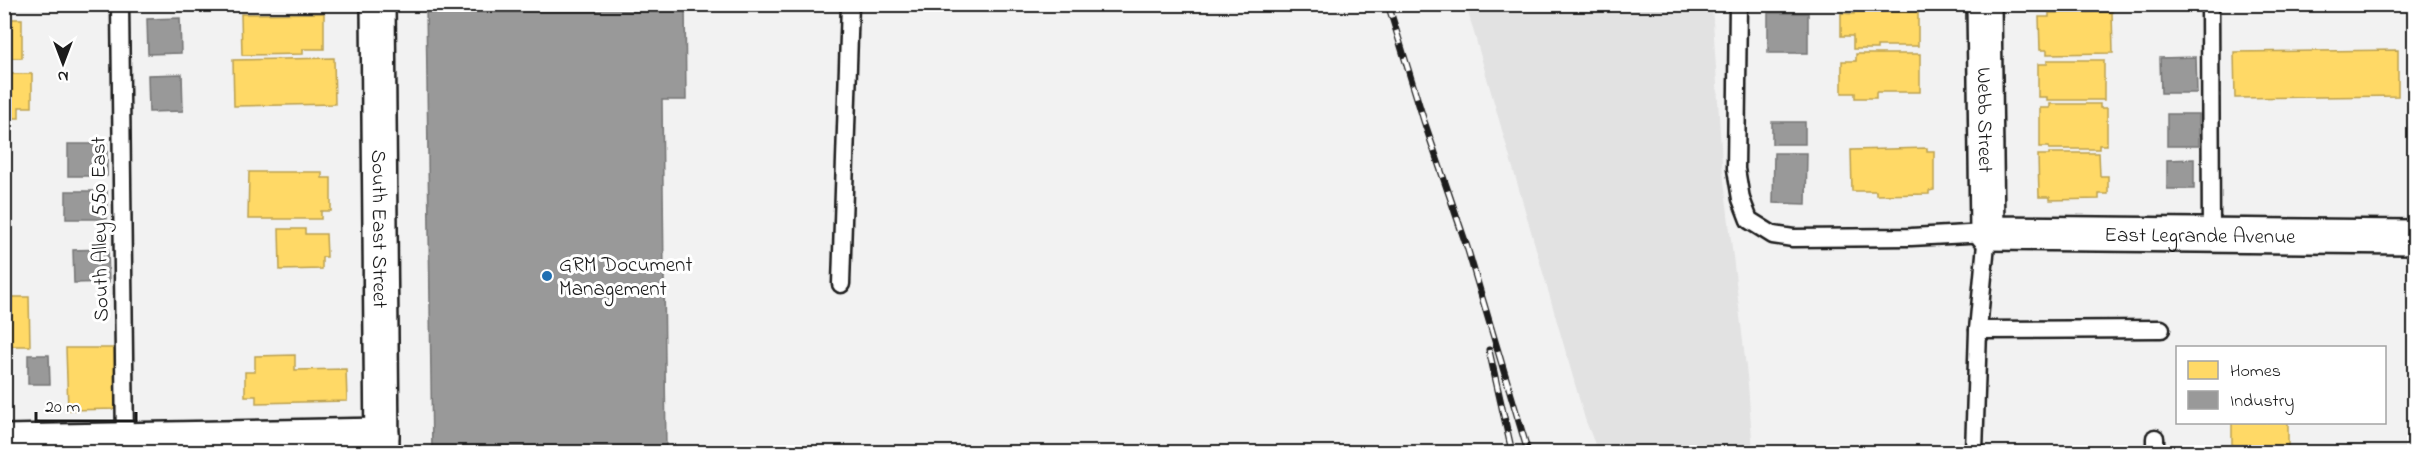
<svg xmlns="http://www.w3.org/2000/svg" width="2419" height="457" viewBox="0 0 2419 457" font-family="'Indie Flower',sans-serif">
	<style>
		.built { fill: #e2e2e2 }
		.homes { fill: #ffd966; stroke: #bba050; stroke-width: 1.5 }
		.industry { fill: #999; stroke: #747474; stroke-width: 1.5 }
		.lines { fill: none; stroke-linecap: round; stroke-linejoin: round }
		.service-casing { stroke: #1c1c1c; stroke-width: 21 }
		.minor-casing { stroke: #1c1c1c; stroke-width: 38 }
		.secondary-casing { stroke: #1c1c1c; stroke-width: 38 }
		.service { stroke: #fff; stroke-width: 16 }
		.minor { stroke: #fff; stroke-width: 33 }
		.secondary { stroke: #fff; stroke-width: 33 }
		.rail-casing { stroke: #1c1c1c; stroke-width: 7 }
		.rail { stroke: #fff; stroke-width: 4.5; stroke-dasharray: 14; stroke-linecap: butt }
		.poi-dot { fill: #1f6fb2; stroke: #fff; stroke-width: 2 }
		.labels { text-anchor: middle; stroke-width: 6; stroke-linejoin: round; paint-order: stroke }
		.street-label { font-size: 21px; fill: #1c1c1c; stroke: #fff }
		.poi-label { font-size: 21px; fill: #1c1c1c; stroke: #fff; text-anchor: start }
	</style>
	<rect width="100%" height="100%" fill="#f2f2f2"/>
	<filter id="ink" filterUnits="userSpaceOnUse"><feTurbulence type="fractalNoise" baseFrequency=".0167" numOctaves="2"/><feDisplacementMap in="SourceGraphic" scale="12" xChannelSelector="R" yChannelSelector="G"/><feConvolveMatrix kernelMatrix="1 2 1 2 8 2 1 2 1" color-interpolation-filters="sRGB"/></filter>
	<g filter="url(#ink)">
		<path class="built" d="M1466 5H1712L1722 163 1748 384 1753 452H1598L1585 419Z"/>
		<g class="homes">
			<rect x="2046" y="4" width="66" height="2"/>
			<path d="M1854 9H1918V46H1877V49H1853V36H1841V13L1854 14Z"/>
			<path d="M2112 12 2113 53 2047 54V50H2040L2039 17H2049V13Z"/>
			<path d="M324 13V49H303V54L242 55 241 14Z"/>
			<path d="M4 16H10V19H22V58H7V61H4Z"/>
			<path d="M2398 50V96L2235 98 2234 52Z"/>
			<path d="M1856 54H1920V92H1876V98H1855V93H1842V61H1856Z"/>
			<path d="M334 58 335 104 234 106 233 60Z"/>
			<path d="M2047 60H2104V100H2047V97H2038V64H2047Z"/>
			<path d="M4 74H32V107H19V118H4Z"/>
			<path d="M2050 104H2100V108H2107V145H2099V149H2049V147H2040V108H2050Z"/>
			<path d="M1927 148V151H1934V190L1929 191V194L1876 195V191H1852L1851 150Z"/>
			<path d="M2049 153H2099L2100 176H2108V194H2099V199L2050 200V197H2039L2038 155H2049Z"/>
			<path d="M249 172H322V178H331V211H321V219H248Z"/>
			<path d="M279 229H305V234H326L327 257H322V269L280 270Z"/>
			<path d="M4 297H29L30 346H4Z"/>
			<path d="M66 348H116L117 409 68 410Z"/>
			<path d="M4 353H7L8 396H4Z"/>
			<path d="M295 355V370L346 369 347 401 256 403V396H245V372H255V356Z"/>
			<rect x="2232" y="422" width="56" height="30"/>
		</g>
		<g class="industry">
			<path d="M426 4H685L686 100H662L666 452H432Z"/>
			<path d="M1768 4H1818L1806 5 1805 8 1767 7Z"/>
			<rect x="1768" y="13" width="40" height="40"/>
			<path d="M180 18 181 53 148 54 147 19Z"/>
			<path d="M2196 57 2197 93H2161L2160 58Z"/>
			<path d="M182 74 183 111 149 112 148 75Z"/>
			<rect x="2167" y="114" width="32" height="32"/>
			<rect x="1772" y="122" width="33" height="22"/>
			<rect x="68" y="144" width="39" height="32"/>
			<path d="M1774 153H1807L1806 204 1773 203Z"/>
			<path d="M2194 159V189H2167V160Z"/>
			<rect x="66" y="191" width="41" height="28"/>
			<path d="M108 249 109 282 74 283 73 250Z"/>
			<path d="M28 355H49L50 384H28Z"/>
		</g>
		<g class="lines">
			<defs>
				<g id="service">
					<path d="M120 4 125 446"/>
					<path d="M1738 4 1736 169 1741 199 1749 220 1773 235 1793 238 1911 237 1987 233 1978 330"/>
					<path d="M2210 4 2211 235"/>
					<path d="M841 284 850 4"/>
					<path d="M2155 438V452"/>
					<path d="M1974 452 1978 330 2161 329"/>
				</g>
				<g id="minor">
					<path id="s1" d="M1984 4 1987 233 2414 237"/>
					<path d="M4 442 382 435"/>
				</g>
				<g id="secondary">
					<path id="s2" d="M378 4 382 452"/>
				</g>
			</defs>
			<use href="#service" class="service-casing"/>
			<use href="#minor" class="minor-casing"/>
			<use href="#secondary" class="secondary-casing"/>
			<use href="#service" class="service"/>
			<use href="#minor" class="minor"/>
			<use href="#secondary" class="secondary"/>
			<defs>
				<g id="rail">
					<path d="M1388 4 1424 121 1467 247 1528 452"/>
					<path d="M1489 350 1512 452"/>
				</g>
			</defs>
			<use href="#rail" class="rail-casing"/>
			<use href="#rail" class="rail"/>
		</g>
	</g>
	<circle class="poi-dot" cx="547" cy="276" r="6"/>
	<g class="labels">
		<g class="street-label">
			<text dy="7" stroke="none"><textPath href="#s1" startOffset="116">Webb Street</textPath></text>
			<text transform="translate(99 229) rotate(-91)" y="7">South Alley 550 East</text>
			<text dy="7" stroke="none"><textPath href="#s2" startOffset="225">South East Street</textPath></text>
			<text dy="7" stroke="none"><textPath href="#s1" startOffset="442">East Legrande Avenue</textPath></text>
		</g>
		<g class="poi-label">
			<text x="559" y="271">GRM Document<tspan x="559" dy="24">Management</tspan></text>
		</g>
	</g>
	<rect width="2419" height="457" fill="none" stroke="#fff" stroke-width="24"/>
	<rect x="12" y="12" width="2395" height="433" fill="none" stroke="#1c1c1c" stroke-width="2" filter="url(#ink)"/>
	<rect x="2176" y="346" width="210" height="78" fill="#ffffff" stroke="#a4a4a4" stroke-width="1.5"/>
	<rect x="2188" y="361" width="30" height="18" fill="#ffd966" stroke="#a4a4a4" stroke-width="1.5"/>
	<text x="2230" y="376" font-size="18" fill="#1c1c1c">Homes</text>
	<rect x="2188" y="391" width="30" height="18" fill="#999999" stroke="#a4a4a4" stroke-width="1.5"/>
	<text x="2230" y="406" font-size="18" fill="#1c1c1c">Industry</text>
	<g transform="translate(63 63) rotate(180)" stroke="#ffffff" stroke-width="4.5" paint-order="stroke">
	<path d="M0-4.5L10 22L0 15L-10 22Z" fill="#1c1c1c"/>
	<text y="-9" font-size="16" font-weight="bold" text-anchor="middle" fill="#1c1c1c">N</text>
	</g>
	<path d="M36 412v9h100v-9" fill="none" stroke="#1c1c1c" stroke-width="3"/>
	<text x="45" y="412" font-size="18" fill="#1c1c1c" stroke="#ffffff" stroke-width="4.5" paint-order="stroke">20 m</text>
</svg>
